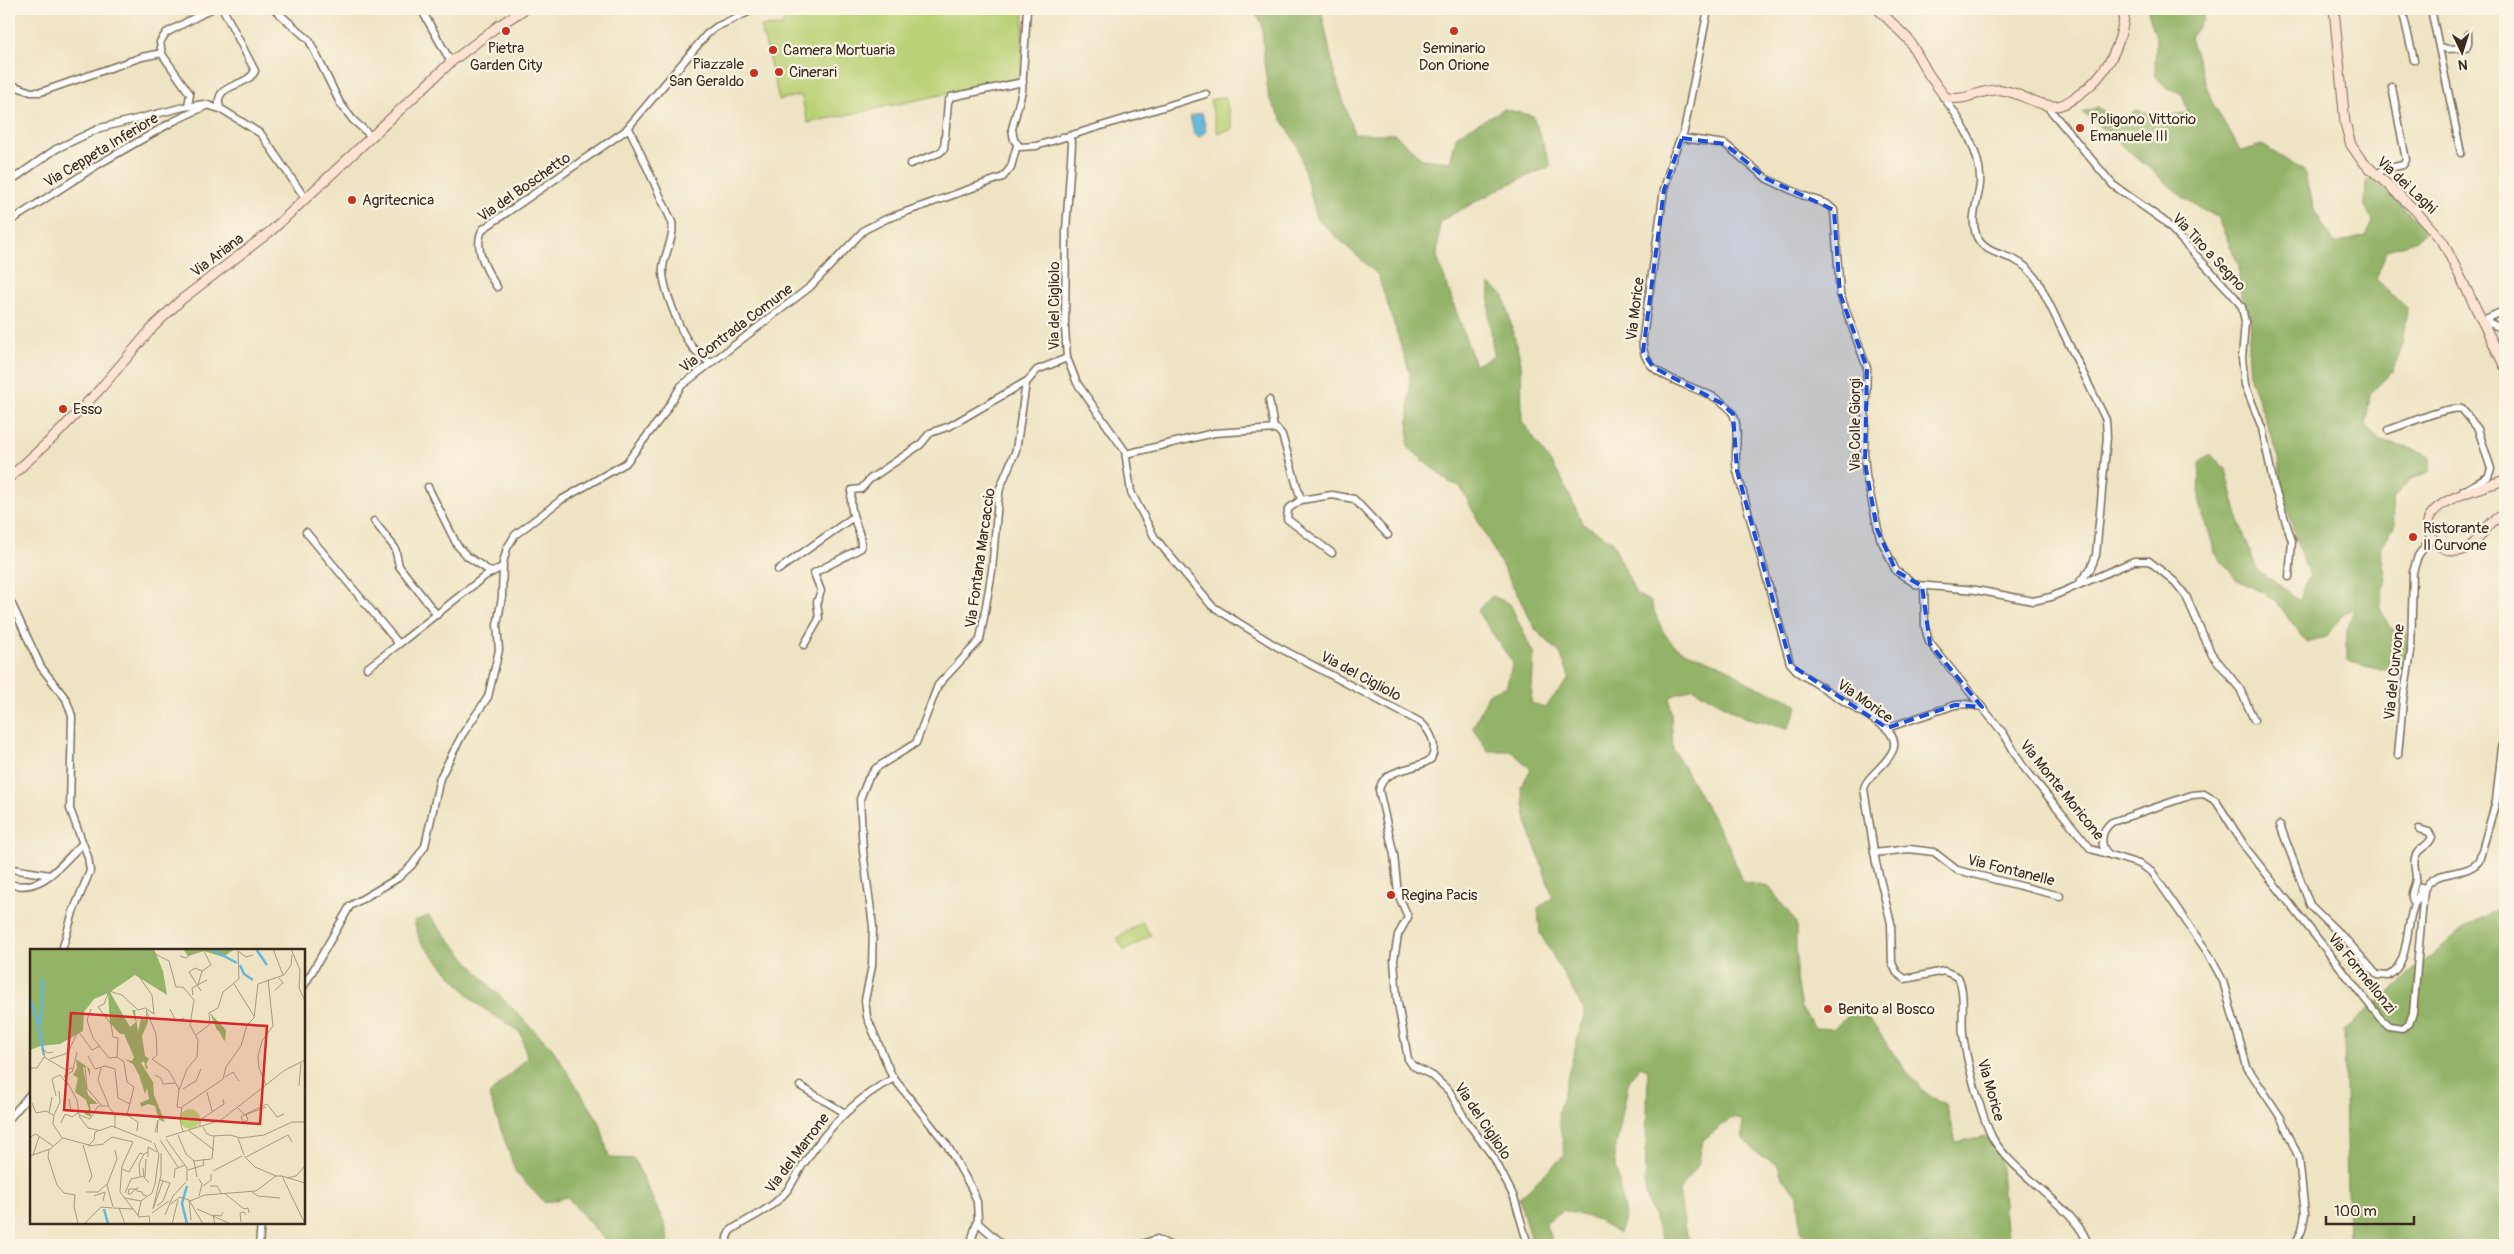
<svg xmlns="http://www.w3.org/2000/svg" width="2514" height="1254" viewBox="0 0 2514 1254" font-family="Pangolin,sans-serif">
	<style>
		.green { fill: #bad176; stroke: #7a7e4a }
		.forest { fill: #93b367; stroke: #676e42 }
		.water { fill: #61b7dd; stroke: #4e707e }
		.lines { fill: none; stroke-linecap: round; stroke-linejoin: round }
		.minor-casing { stroke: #7a6b57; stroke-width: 9 }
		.secondary-casing { stroke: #7a6b57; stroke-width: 11 }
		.minor { stroke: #fff; stroke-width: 6 }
		.secondary { stroke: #fee3d2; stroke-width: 9 }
		.marked { fill: #1d4ed8; fill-opacity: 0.2; stroke: #1d4ed8; stroke-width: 4; stroke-dasharray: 10 6; stroke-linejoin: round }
		.poi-dot { fill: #c8321e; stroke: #fcf5e5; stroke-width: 2 }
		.labels { text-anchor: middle; stroke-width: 4.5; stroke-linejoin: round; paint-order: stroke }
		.poi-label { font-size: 15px; fill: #3b2a1e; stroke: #fcf5e5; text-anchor: start }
		.street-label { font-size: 15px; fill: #3b2a1e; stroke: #fcf5e5 }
		.inset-river { fill: none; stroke: #61b7dd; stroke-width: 2.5 }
		.inset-road { fill: none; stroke: #a69980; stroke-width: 1 }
		.view { fill: #d62828; fill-opacity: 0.15; stroke: #d62828; stroke-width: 2.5 }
		.inset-edge { fill: none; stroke: #3b2a1e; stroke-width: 2.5 }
	</style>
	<rect width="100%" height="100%" fill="#fcf5e5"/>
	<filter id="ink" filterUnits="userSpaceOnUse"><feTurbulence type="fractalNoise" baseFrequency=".02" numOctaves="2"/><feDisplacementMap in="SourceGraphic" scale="10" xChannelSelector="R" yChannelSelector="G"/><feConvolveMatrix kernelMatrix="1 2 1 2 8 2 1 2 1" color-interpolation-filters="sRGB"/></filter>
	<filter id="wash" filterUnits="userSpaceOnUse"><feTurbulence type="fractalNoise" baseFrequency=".0096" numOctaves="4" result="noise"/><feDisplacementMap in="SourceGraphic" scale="20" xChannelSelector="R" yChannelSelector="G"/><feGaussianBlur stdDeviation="1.12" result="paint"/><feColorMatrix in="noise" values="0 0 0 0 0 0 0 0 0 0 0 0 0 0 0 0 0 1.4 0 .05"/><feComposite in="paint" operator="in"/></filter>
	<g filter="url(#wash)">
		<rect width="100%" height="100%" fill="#eee3c2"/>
		<g class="green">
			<path d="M789 9H1024L1021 78 808 123 801 95 779 100 764 38 762 37 761 27 782 26Z"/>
			<path d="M1225 96 1233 129 1218 133 1210 100Z"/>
			<path d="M1142 922 1151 935 1125 951 1117 938Z"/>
		</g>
		<g class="forest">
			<path d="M1252 9H1321L1334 72 1354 134H1395L1422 159 1450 162 1457 135 1504 109 1533 116 1551 166 1503 187 1440 221 1437 257 1475 365 1494 356 1489 317 1490 285 1504 296 1521 363 1522 421 1561 478 1583 524 1612 541 1636 594 1651 602C1669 657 1680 646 1727 668 1736 673 1743 681 1753 685 1769 693 1784 694 1798 706L1788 728 1744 717 1693 688 1670 697 1673 749 1729 846 1742 882 1769 887 1796 922V980L1801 1008 1815 1028 1833 1029 1854 1011 1871 1021 1900 1063 1922 1090 1945 1104 1956 1142 1986 1136 2000 1158 2006 1228 2010 1245H1812L1801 1232 1798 1195 1783 1180 1778 1165 1757 1153 1743 1138 1742 1120 1731 1118 1703 1140 1698 1165 1679 1191 1685 1231 1693 1245H1665L1645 1194 1648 1069 1640 1066 1629 1079 1614 1157 1625 1216 1619 1234 1598 1220 1563 1210 1545 1223 1553 1245H1532L1519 1198 1565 1155 1558 1114 1585 1012 1540 933 1538 908 1553 897 1528 826 1521 787 1531 769 1511 751H1488L1473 728 1489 693 1506 687 1513 663 1477 611 1492 596 1510 604 1534 655 1531 703 1545 707 1570 678 1560 653 1536 630 1460 486 1449 482 1408 447 1410 373 1378 275 1317 219 1298 146 1269 98 1264 62 1262 23Z"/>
			<path d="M2147 9H2203V20L2190 38 2212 102 2241 151 2262 145 2304 171 2314 210 2335 244 2365 236 2373 223 2365 206 2366 182 2371 177 2427 230 2417 240 2387 250 2376 279 2407 309 2401 350 2392 372 2370 393 2366 425 2380 441 2416 450 2431 456 2429 472 2409 480 2393 498 2394 527 2380 549 2386 578 2380 608 2390 628 2408 634 2405 669 2381 670 2347 661V631L2354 608 2343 614 2326 637 2307 643 2275 599 2236 579 2215 553 2199 499 2200 463 2210 454 2226 469 2240 525 2257 570 2300 600 2304 585 2310 576 2302 557 2282 491 2279 457 2250 378 2248 345 2251 317 2239 289V265L2217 217 2184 198 2083 112 2098 107 2121 126 2135 110 2166 116 2188 113 2182 93 2167 88 2155 76 2156 37Z"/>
			<path d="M2505 906V1245H2348L2344 1030 2466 926Z"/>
			<path d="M429 916 489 985 552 1048 600 1123 609 1158 634 1159 665 1225 669 1245H609L567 1197 545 1203 516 1173 489 1095 527 1058 521 1033 477 1004 420 941 414 921Z"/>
		</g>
		<path class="water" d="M1202 113 1206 131 1200 137 1194 134 1190 116Z"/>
	</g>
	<g filter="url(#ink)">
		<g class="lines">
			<defs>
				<g id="minor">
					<path d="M274 9 309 40 340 103 353 120 371 136"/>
					<path d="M421 9 451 62"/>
					<path d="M1027 9 1022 91 1012 129 1014 140 1020 147 1036 146 1206 94"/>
					<path d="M1708 9 1684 131 1673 156 1664 190 1643 337C1637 388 1714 381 1733 414 1741 430 1733 454 1737 471L1790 663 1799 673 1882 725C1917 751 1866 771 1864 789L1876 863 1891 923 1892 963 1897 973 1905 979 1944 971 1958 977C1966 994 1961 1016 1963 1034 1966 1059 1981 1115 1992 1137 2011 1173 2080 1211 2088 1245"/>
					<path d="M2402 9 2414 60"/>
					<path d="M2431 9 2461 153"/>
					<path d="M2439 46 2447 49 2466 48 2468 43V34"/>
					<path d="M9 84 31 92H41L142 57 162 53"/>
					<path d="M1943 97C1961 119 1982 154 1980 184 1978 202 1969 218 1977 237 1984 252 2002 254 2015 260 2025 265 2032 272 2038 281L2106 420 2107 437 2096 555 2091 568 2078 584"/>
					<path d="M2046 105 2113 185 2164 221 2234 296 2242 307 2245 322 2242 358 2245 385 2262 428 2274 486 2292 541 2289 577"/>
					<path d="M188 106 190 94 162 54 160 42 166 33 211 9"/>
					<path d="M220 108C212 83 247 88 255 71L223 9"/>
					<path d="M629 128 672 222C675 237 665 252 663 267 661 284 680 331 690 344 695 352 703 357 710 363"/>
					<path d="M1062 137H1069L1072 144 1066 230 1065 328 1067 358 1077 383 1125 451 1131 492 1155 538 1212 606 1276 646 1420 722C1431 731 1438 746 1431 759 1417 771 1384 766 1379 790L1394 855 1398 894 1408 917 1398 935 1394 960 1397 998 1408 1059 1413 1066 1433 1076 1450 1092 1465 1119 1494 1158 1514 1197 1528 1245"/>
					<path d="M1682 138 1725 144 1767 179 1802 195 1827 204 1834 210 1840 294 1867 368 1864 453 1866 476 1880 538 1896 571 1917 585 1976 590 2033 601 2051 597 2134 561H2149L2175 582 2186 596 2211 653 2240 689 2254 720"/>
					<path d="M910 164 939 153 944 149 948 102 951 97 1023 82"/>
					<path d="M2376 175 2384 169 2403 165 2406 160 2392 87"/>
					<path d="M9 182 56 149 100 128 184 107 204 104 223 110 261 134 305 198"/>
					<path d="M9 222 99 164 174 121 208 105"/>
					<path d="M497 287C487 272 472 246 483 229L625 131 707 34 716 27 755 9"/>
					<path d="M2483 320 2505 310"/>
					<path d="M2484 324 2490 323 2505 330"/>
					<path d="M1269 400 1274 428"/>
					<path d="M2388 430C2405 425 2449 405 2462 409L2478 429 2491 469 2488 477 2463 491"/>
					<path d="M1126 454 1214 433 1277 429 1282 435 1301 500 1332 495 1354 499 1388 535"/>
					<path d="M428 487 457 545 467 556 491 572"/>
					<path d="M1301 500 1288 509 1287 519 1332 553"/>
					<path d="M374 521 395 548 399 566 437 615"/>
					<path d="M306 532 399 644 485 576 502 567"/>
					<path d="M778 570 852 518"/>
					<path d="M1924 586 1925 627 1929 642 1982 707"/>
					<path d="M9 598 41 667 66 699 72 716 70 809 88 857 90 871 73 912 62 950"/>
					<path d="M804 645 819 619 817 602 821 591 814 573 861 548C863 529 847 518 852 490L861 489 870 479 920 445 930 433 950 426 1027 381"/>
					<path d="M367 668 399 644"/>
					<path d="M1887 728 1955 705 1966 704 1982 707 2004 734 2022 765 2091 849 2139 864 2152 872 2208 953 2223 981 2247 1067 2281 1118 2299 1158 2305 1214 2302 1230 2295 1245"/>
					<path d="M2398 755 2403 700 2411 652 2413 572 2418 556 2432 536"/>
					<path d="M2280 825 2310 905 2349 943 2377 975 2388 976C2412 962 2404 922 2416 901"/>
					<path d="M2419 829 2429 832 2432 837C2429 846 2420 847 2416 855 2412 863 2416 869 2416 878 2416 886 2409 892 2413 901H2417L2421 887"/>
					<path d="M1874 853 1909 849 1934 852 1957 870 2060 896"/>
					<path d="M2110 855C2098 847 2101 830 2112 822L2192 795 2204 794 2216 801 2246 848 2380 1018 2389 1026 2402 1028 2409 1024 2413 1013 2424 890C2434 867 2466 878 2479 861L2496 801 2502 747 2505 738"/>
					<path d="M12 869 50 875"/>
					<path d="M9 884C43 893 60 865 82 844"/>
					<path d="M304 986 350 906 398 878 412 865 425 846 440 778 462 735 488 697 499 650 497 625 502 597 503 563 507 548 515 535 561 500 626 463 663 415 681 386 810 287 864 230 886 219 1003 177 1011 167 1017 145"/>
					<path d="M800 1086 845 1113"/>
					<path d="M9 1119 31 1093"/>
					<path d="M977 1222 1003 1245"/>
					<path d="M259 1245 261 1223"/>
					<path d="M727 1245V1237L730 1231C748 1218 769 1211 784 1194 793 1185 797 1172 805 1162 828 1127 856 1098 894 1078"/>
					<path d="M970 1245 978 1219 977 1202 973 1191 947 1145 892 1076 867 1017 865 1000 872 966 873 926 863 851 860 799 868 779 876 768 916 743 938 685 980 640 992 571 998 500 1000 488 1016 450 1026 383 1037 370 1067 358"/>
					<path d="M1139 1245 1157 1239 1169 1245"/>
				</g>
				<g id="secondary">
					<path d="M1878 9 1909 40 1929 75 1945 97C1965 103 1982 88 2002 90 2019 92 2034 105 2053 106 2062 107 2069 101 2077 96 2108 75 2122 45 2125 9"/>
					<path d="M2334 9 2345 123 2351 145 2362 161 2415 210 2443 242 2505 367"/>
					<path d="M9 478 58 433 100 389 154 326 181 300 271 231 451 62 498 26 525 9"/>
					<path d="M2505 480C2483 488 2405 504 2434 540 2440 547 2448 552 2458 551 2480 549 2484 520 2505 515"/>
				</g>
			</defs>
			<use href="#minor" class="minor-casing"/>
			<use href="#secondary" class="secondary-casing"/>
			<use href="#minor" class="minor"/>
			<use href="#secondary" class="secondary"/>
		</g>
	</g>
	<path class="marked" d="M1682 138 1725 144 1767 179 1834 210 1840 294 1867 368 1865 463 1877 529 1896 571 1922 586 1930 644 1982 707 1955 705 1887 728 1791 665 1737 471 1733 414 1721 403 1653 367 1643 352 1664 190Z"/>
	<g class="poi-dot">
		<circle cx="506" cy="31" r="5"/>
		<circle cx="1454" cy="31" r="5"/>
		<circle cx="773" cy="50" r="5"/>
		<circle cx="779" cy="72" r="5"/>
		<circle cx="754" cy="73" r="5"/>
		<circle cx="2080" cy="128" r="5"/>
		<circle cx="352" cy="200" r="5"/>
		<circle cx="63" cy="409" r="5"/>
		<circle cx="2413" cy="537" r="5"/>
		<circle cx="1391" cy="895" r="5"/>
		<circle cx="1828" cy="1009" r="5"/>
	</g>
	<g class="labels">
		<g class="poi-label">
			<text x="506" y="53" text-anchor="middle">Pietra<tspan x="506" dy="17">Garden City</tspan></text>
			<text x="1454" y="53" text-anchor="middle">Seminario<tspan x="1454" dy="17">Don Orione</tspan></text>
			<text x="783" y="55">Camera Mortuaria</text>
			<text x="744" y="69" text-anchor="end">Piazzale<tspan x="744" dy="17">San Geraldo</tspan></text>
			<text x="789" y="77">Cinerari</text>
			<text x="2090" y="124">Poligono Vittorio<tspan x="2090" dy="17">Emanuele III</tspan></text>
			<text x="362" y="205">Agritecnica</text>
			<text x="73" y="414">Esso</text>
			<text x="2423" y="533">Ristorante<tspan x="2423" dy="17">Il Curvone</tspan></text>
			<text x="1401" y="900">Regina Pacis</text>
			<text x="1838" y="1014">Benito al Bosco</text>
		</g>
		<g class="street-label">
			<text transform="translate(101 150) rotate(-31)" y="5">Via Ceppeta Inferiore</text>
			<text transform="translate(2407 185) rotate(43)" y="5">Via dei Laghi</text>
			<text transform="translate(524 187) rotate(-35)" y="5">Via del Boschetto</text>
			<text transform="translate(2209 252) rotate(47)" y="5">Via Tiro a Segno</text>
			<text transform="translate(217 255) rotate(-37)" y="5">Via Ariana</text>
			<text transform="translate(1054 306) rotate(-90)" y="5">Via del Cigliolo</text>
			<text transform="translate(1635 309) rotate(-83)" y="5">Via Morice</text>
			<text transform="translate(736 328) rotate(-37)" y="5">Via Contrada Comune</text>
			<text transform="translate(1855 425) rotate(-90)" y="5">Via Colle Giorgi</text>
			<text transform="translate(980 558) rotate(-82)" y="5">Via Fontana Marcaccio</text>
			<text transform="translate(2394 672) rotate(-84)" y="5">Via del Curvone</text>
			<text transform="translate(1361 676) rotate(28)" y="5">Via del Cigliolo</text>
			<text transform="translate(1865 701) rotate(35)" y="5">Via Morice</text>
			<text transform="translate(2062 790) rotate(51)" y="5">Via Monte Moricone</text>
			<text transform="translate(2011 870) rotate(14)" y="5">Via Fontanelle</text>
			<text transform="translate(2362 973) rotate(51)" y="5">Via Formellonzi</text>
			<text transform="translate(1991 1090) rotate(74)" y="5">Via Morice</text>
			<text transform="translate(1483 1121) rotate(56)" y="5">Via del Cigliolo</text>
			<text transform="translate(797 1153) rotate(-53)" y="5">Via del Marrone</text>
		</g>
	</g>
	<g transform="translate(30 949)">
		<rect width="275" height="275" fill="#eee3c2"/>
		<path d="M150 170a10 10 0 1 1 20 0a10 10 0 1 1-20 0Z" fill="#bad176"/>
		<path d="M0 0H124L133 22 137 46 105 26 80 43 100 78 106 73 102 61H107L105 62 108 83 111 70 116 71V62L117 66 118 73 112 87 115 107 119 110 116 115 118 119 116 120 114 112 111 114 123 133 124 146 135 173 129 171 125 157 118 155 111 158 110 154 119 150 117 139 115 145 109 126 103 115 94 110 102 112 104 108 94 85H90L80 74 78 44 64 50 54 63 53 82 30 95 10 97 0 101ZM153 0H205L193 8 174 2 158 7ZM180 64 196 81 195 92 203 101 193 90 189 82 187 81ZM46 110 60 120V128L57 118H53L58 146 68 155H60L61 168 54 165 59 160 56 151 45 143 48 129 43 126 47 119Z" fill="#93b367"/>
		<path class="inset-river" d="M181 0 207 14M226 0 237 16M210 16 214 25 223 31M13 29 11 72 8 76 14 106M0 49 8 74M74 260 78 275M157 275 152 254 157 237"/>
		<path class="inset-road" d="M243 0 253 26M261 0 270 21 269 39 275 52M121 3 139 12 146 38H153L164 51 160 76 168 91 167 108 157 120 149 141M150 7 156 9 168 0M204 35 224 67M168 36 172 22 181 16 173 0M245 41 253 34 249 29M171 42 159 23 165 19 172 22M92 46 108 61 115 59 124 65 122 46 103 19M163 46 162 39 177 31M61 60 57 71 63 89 79 109 87 108M140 60 146 72 154 69M116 61 126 85 127 106 122 110 139 122 149 140 147 158 152 159 150 171 153 183M166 86 180 75 179 64 188 59 193 43 209 30 208 2 216 8 223 6M58 107 65 120 75 117 85 120 88 149 100 155M15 108 12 100 18 104 23 103M87 108 88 89 83 88 81 75 68 58 74 55 79 42 92 46M87 108 94 113 97 133 104 138 97 166 108 173 107 182M20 110 38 104 48 82 62 101 70 97M55 118 57 139 71 156M0 119H7L14 108 36 121 42 119 43 122 34 127 47 151 49 166 60 170 68 157H78L85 166V179M71 119 68 131 79 157M43 120 47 103M125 126 131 129 133 135 145 134M25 128 22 130 26 147M25 128 30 126 38 136M195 128 203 123 209 132M236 136 229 119 228 107 232 92 243 77 238 30M269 137 271 114M153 140 166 132 171 120M177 143 182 162M39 150 41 162H48M2 154 6 164 16 162 23 166M152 158 193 130 196 118 211 97 217 76 224 69 228 35 254 26 261 16 262 6M208 159 215 166 236 158M19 164 22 148M24 166 23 175 32 189M24 166 30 153 29 142M214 166 237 155 247 168 254 165M214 166 211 168 213 173 218 171 216 166M49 167 58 179 68 181M31 174 35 165 42 168 48 164M170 178V171L194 155 193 150M173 178 177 185 182 187 200 186 211 189 234 186 262 173H275M159 182 184 201M125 183 128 171 127 184M148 186 156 205 164 212 167 228M0 188 6 185 23 197M136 188 191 171 255 121 275 111M208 189 214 206M136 190 157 219V232M130 191 148 218M103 193 92 217 90 243 110 269M74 194 82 188 103 193M53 196 62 227 59 233M58 197 74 195M19 200 18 208 27 236 34 244 45 246 44 257 48 275M3 206 9 188M0 207 20 200 33 189 59 196 64 191 65 183 82 177 122 193M214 207 225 218 246 227M118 208V198L127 203M216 208 258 186 262 193M182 210 184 187M164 212 181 210M113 219 114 228 119 234M92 220 99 223 110 204 113 205M158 221 174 216 173 210M183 222 212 207M110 227 109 215 114 205 118 203M252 227 275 275M252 227 275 234M115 228 116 210M144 229 145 220 155 216M257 229 266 227 275 217M173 237 181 231V225M180 237H187L191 244M108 238V239L106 240 104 242 101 244V245H98L99 240H106L107 241V242L112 243 113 246 117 247M56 243H68L77 235M222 243 228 247 250 249M95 244 101 230 114 227M194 244 214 260 218 259 219 264M64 247 75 243 73 252M169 247 172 235 169 230M95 249 111 252M159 251 161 271M160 252 175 246 226 242 246 227H252M141 255 150 248 159 251 173 275M127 257 133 252 140 234 130 231M83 258 77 236 87 210 85 201M83 259 103 260M89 259 95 275M123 259 131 226V204M123 260 133 232M167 260 201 275M122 264 139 252M135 266 143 247 156 233M108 267 111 252 122 244 125 235 129 205 124 194M109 268 119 267 120 275M211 273 210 264 214 263 216 266M54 275 71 258 82 259M142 275 148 251M185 275 183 266 191 267 193 263"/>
		<path class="view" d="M41 64 237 77 230 175 34 161Z"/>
		<rect width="275" height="275" class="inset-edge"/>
	</g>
	<rect width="2514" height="1254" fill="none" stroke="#fcf5e5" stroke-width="30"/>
	<g transform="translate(2462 52) rotate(176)" stroke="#fcf5e5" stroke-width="4" paint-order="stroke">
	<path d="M0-4L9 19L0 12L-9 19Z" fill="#3b2a1e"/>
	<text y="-8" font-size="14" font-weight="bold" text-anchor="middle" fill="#3b2a1e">N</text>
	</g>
	<path d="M2326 1216v8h88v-8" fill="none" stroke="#3b2a1e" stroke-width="2.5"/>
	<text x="2334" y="1216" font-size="15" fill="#3b2a1e" stroke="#fcf5e5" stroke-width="4" paint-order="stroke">100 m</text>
</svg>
